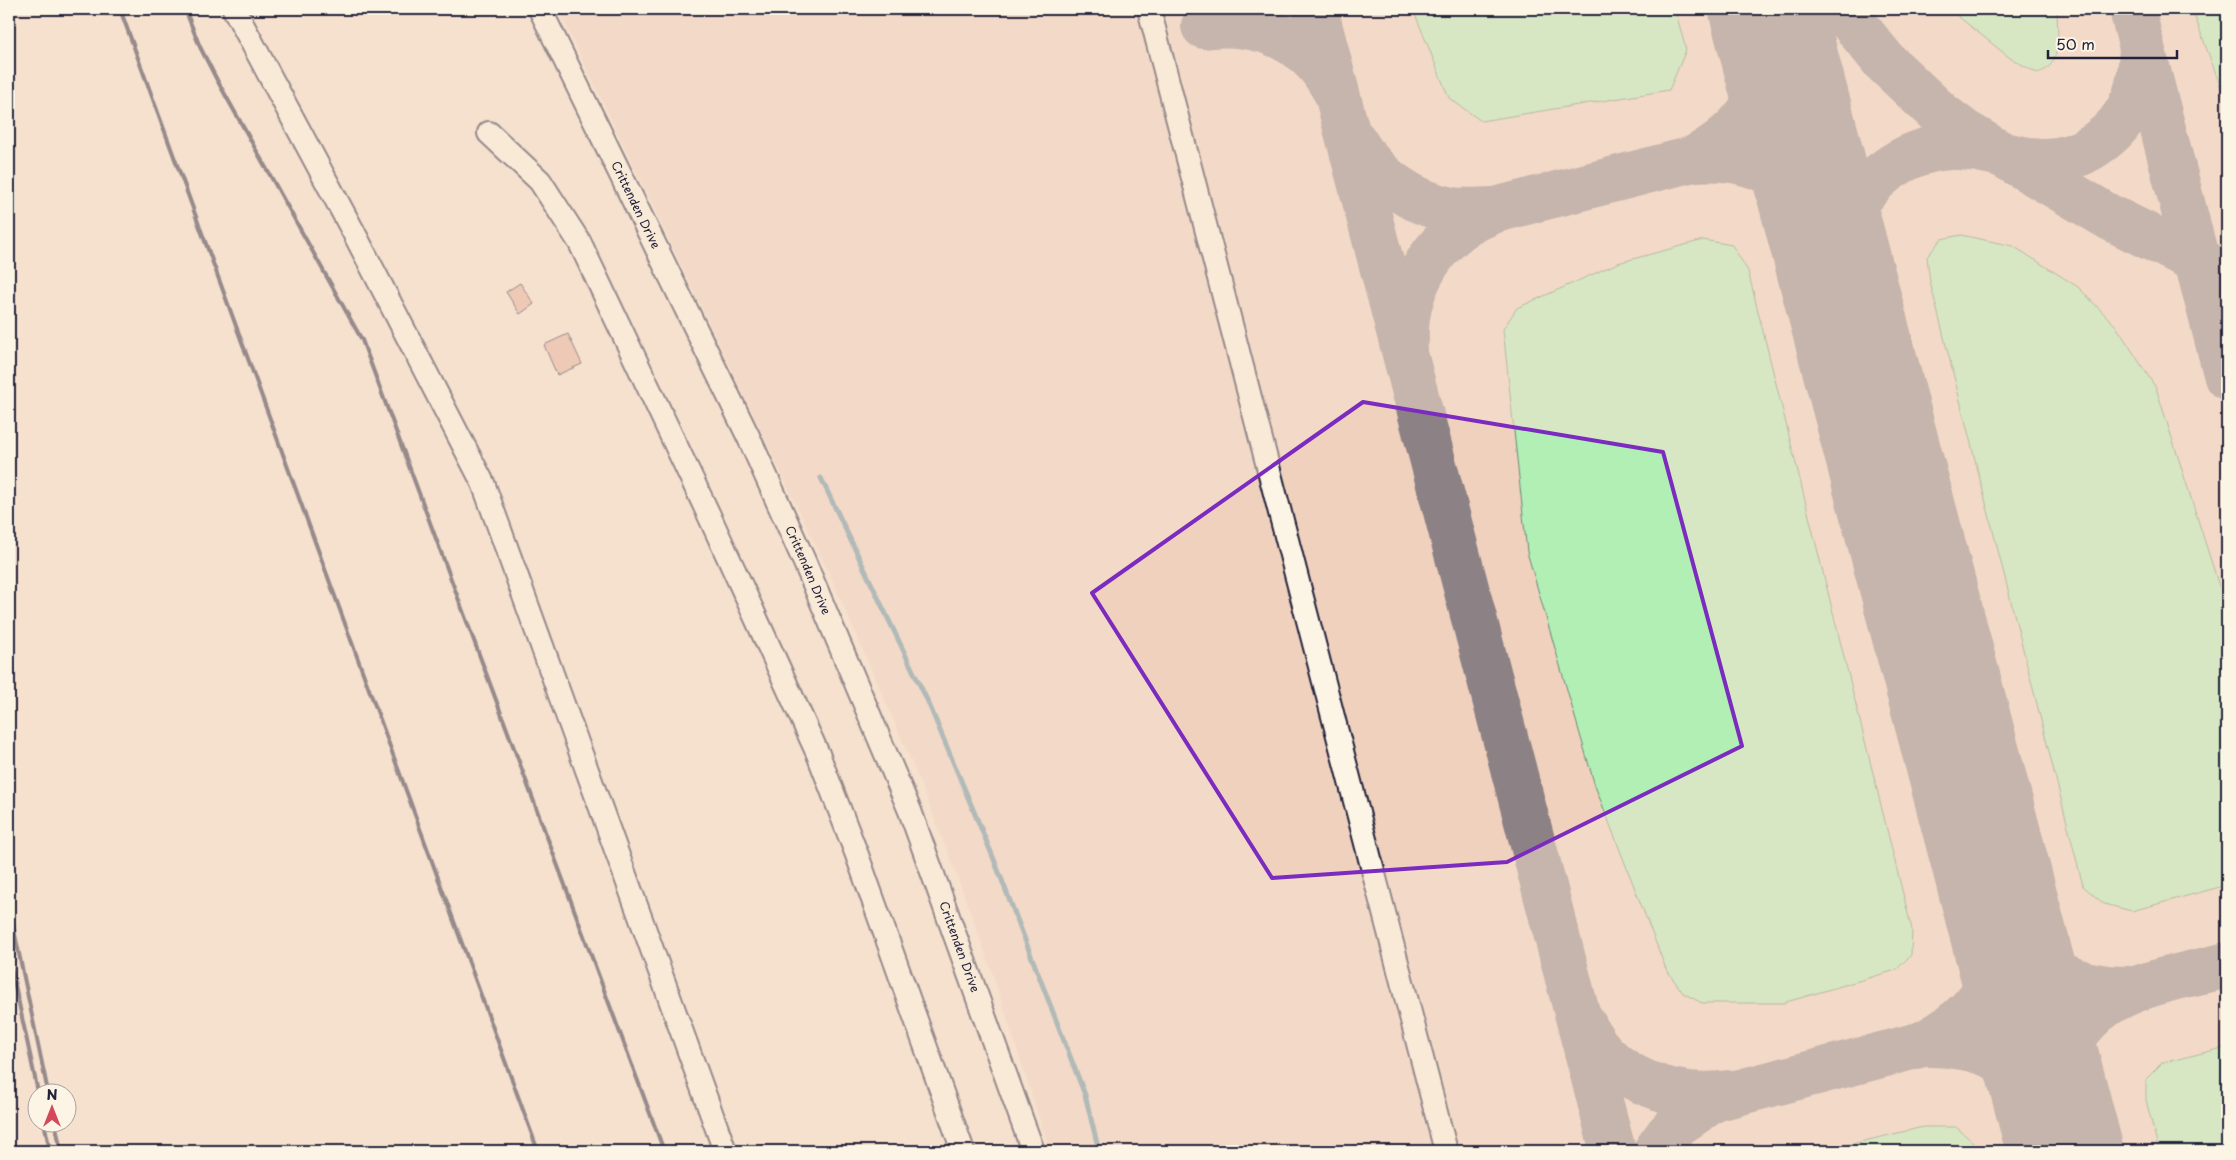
<svg xmlns="http://www.w3.org/2000/svg" width="2236" height="1160" viewBox="0 0 2236 1160" font-family="'Playpen Sans',sans-serif">
	<style>
		.built { fill: #f0d1be }
		.green { fill: #b1efb5; stroke: #6a8878 }
		.lines { fill: none; stroke-linecap: round; stroke-linejoin: round }
		.stream { stroke: #5e8d9f; stroke-width: 5 }
		.taxiway { stroke: #8c8184; stroke-width: 46 }
		.runway { stroke: #8c8184; stroke-width: 116 }
		.building { fill: #e4ae9a; stroke: #22223b }
		.minor-casing { stroke: #22223b; stroke-width: 26 }
		.minor { stroke: #fcf5e5; stroke-width: 22 }
		.rail { stroke: #22223b; stroke-width: 4 }
		.marked { fill: none; stroke: #7b2cbf; stroke-width: 4; stroke-linejoin: round }
		.labels { text-anchor: middle; stroke-width: 5; stroke-linejoin: round; paint-order: stroke }
		.street-label { font-size: 12px; fill: #22223b; stroke: #fcf5e5 }
	</style>
	<rect width="100%" height="100%" fill="#f5e0ce"/>
	<filter id="ink" filterUnits="userSpaceOnUse"><feTurbulence type="fractalNoise" baseFrequency=".02" numOctaves="2"/><feDisplacementMap in="SourceGraphic" scale="10" xChannelSelector="R" yChannelSelector="G"/><feConvolveMatrix kernelMatrix="1 2 1 2 8 2 1 2 1" color-interpolation-filters="sRGB"/></filter>
	<g filter="url(#ink)">
		<path class="built" d="M558 9H2227V1151H1050L991 968 955 870 917 774 833 581Z"/>
		<g class="green">
			<path d="M1413 9H1675L1686 50 1669 90 1481 121 1449 98Z"/>
			<path d="M1949 9H2057C2057 31 2064 67 2037 73L2010 58Z"/>
			<path d="M2192 9H2227V104Z"/>
			<path d="M1961 235 2013 246 2078 287 2116 326 2156 388 2227 611V885L2132 911 2104 904 2083 886 1930 282 1927 257 1941 239Z"/>
			<path d="M1703 240 1732 245 1748 271 1912 930 1911 955 1896 970 1783 1003H1702L1683 993 1666 969 1595 786 1527 552 1503 329 1517 308 1618 263Z"/>
			<path d="M2227 1047V1151H2159L2146 1100V1079L2162 1063Z"/>
			<path d="M1923 1127H1956L1975 1144 1977 1151H1822Z"/>
		</g>
		<g class="lines">
			<path class="stream" d="M821 478 928 702 993 857 1085 1095 1099 1151"/>
			<g class="taxiway">
				<path d="M1315 9 1613 1151"/>
				<path d="M1842 9 1884 61 1939 113 1964 132 2109 217 2227 275"/>
				<path d="M2132 9 2227 377"/>
				<path d="M1204 26C1256 19 1307 38 1333 87"/>
				<path d="M1354 141C1375 177 1411 203 1452 210 1466 212 1481 210 1495 210 1483 215 1471 220 1460 228 1426 253 1404 296 1406 339"/>
				<path d="M1693 159C1772 153 1803 188 1832 257"/>
				<path d="M1495 210 1693 159C1753 127 1773 87 1770 20"/>
				<path d="M1881 432 1840 269C1840 252 1841 235 1848 220 1866 176 1911 146 1958 147 1986 147 2012 160 2040 161 2079 163 2119 135 2133 100 2140 84 2141 66 2142 48"/>
				<path d="M1584 1025C1609 1080 1674 1101 1729 1093"/>
				<path d="M1923 1044C1956 1027 1987 1001 1996 964 2001 943 1999 920 1999 899 2024 962 2063 990 2132 989"/>
				<path d="M2054 1109C2056 1096 2056 1083 2059 1071 2083 988 2156 983 2227 965"/>
				<path d="M1656 1151 1667 1136 1680 1122 1714 1099 1923 1044C1983 1043 2018 1061 2054 1109"/>
			</g>
			<path class="runway" d="M1767 9 2065 1151"/>
		</g>
		<g class="building">
			<path d="M520 283 534 304 520 314 506 292Z"/>
			<path d="M568 334 582 364 557 375 544 345Z"/>
		</g>
		<g class="lines">
			<defs>
				<g id="minor">
					<path d="M234 9 353 231 483 483 725 1151"/>
					<path id="s1" d="M540 9 749 438 805 563 910 811 1033 1151"/>
					<path d="M1149 9 1446 1151"/>
					<path d="M489 133 540 181 580 243 708 513 818 754 857 855 963 1151"/>
				</g>
			</defs>
			<use href="#minor" class="minor-casing"/>
			<use href="#minor" class="minor"/>
			<g class="rail">
				<path d="M120 9 538 1151"/>
				<path d="M185 9 200 47 217 80 362 340 664 1151"/>
				<path d="M9 906 48 1092"/>
				<path d="M9 957 38 1092"/>
				<path d="M44 1122 50 1151"/>
				<path d="M55 1122 61 1151"/>
			</g>
		</g>
	</g>
	<path d="M0 0H2236V1160H0ZM1363 402 1663 452 1742 746 1507 862 1272 878 1092 593Z" fill="#f5e0ce" fill-opacity=".55" fill-rule="evenodd"/>
	<path class="marked" d="M1363 402 1663 452 1742 746 1507 862 1272 878 1092 593Z"/>
	<g class="labels">
		<g class="street-label">
			<text dy="4" stroke="none"><textPath href="#s1" startOffset="218">Crittenden Drive</textPath></text>
			<text dy="4" stroke="none"><textPath href="#s1" startOffset="622">Crittenden Drive</textPath></text>
			<text dy="4" stroke="none"><textPath href="#s1" startOffset="1028">Crittenden Drive</textPath></text>
		</g>
	</g>
	<rect width="2236" height="1160" fill="none" stroke="#fcf5e5" stroke-width="30"/>
	<rect x="15" y="15" width="2206" height="1130" fill="none" stroke="#22223b" stroke-width="2" filter="url(#ink)"/>
	<g transform="translate(52 1108)"><circle r="24" fill="#fcf5e5" stroke="#a5a1a1"/>
	<path d="M0-4L9 19L0 12L-9 19Z" fill="#d1495b"/>
	<text y="-8" font-size="14" font-weight="bold" text-anchor="middle" fill="#22223b">N</text>
	</g>
	<path d="M2048 50v8h129v-8" fill="none" stroke="#22223b" stroke-width="2.5"/>
	<text x="2056" y="50" font-size="15" fill="#22223b" stroke="#fcf5e5" stroke-width="4" paint-order="stroke">50 m</text>
</svg>
